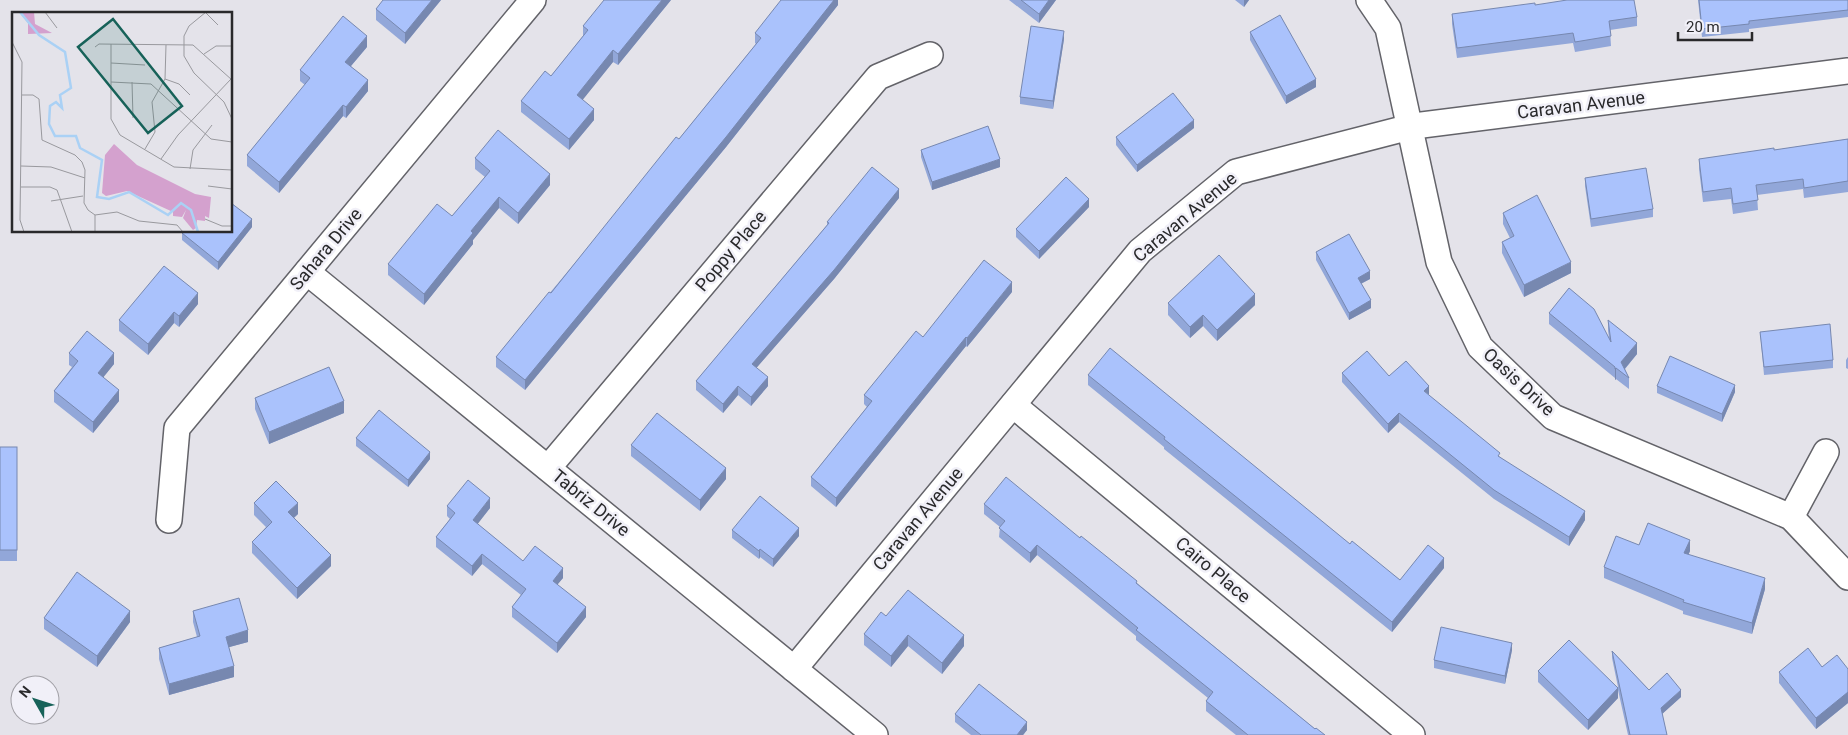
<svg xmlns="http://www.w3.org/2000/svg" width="1848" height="735" viewBox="0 0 1848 735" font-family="Roboto,sans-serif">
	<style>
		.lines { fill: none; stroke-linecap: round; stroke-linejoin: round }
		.minor-casing { stroke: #636369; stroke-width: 28 }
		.minor { stroke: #fff; stroke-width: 25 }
		.wall { fill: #92a7d9 }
		.shaded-wall { fill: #7788b0 }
		.building { fill: #aac2fc; stroke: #7788b0 }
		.labels { text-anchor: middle; stroke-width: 5; stroke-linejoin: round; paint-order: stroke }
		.street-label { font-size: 18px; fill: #29292b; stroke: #f1f0f8 }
		.inset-river { fill: none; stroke: #aad1f5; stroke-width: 2.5 }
		.inset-road { fill: none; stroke: #99999e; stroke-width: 1 }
		.view { fill: #176259; fill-opacity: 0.15; stroke: #176259; stroke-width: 2.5 }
		.inset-edge { fill: none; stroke: #29292b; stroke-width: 2.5 }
	</style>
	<rect width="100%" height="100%" fill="#e4e3ea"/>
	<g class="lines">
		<defs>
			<g id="minor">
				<path d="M1369 0 1388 28 1439 262 1480 347 1553 417 1791 517 1848 577"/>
				<path d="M307 272 875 735"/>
				<path d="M1013 405 1412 735"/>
				<path d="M548 468 878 77 930 55"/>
				<path d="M1791 517 1826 452"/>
				<path d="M169 520 177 428 533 0"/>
				<path d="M794 669 1140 251 1236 172 1414 126 1848 71"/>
			</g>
		</defs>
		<use href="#minor" class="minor-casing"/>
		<use href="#minor" class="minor"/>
	</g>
	<g class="wall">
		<path d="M441 0 405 44 376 20V9Z"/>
		<path d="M671 0 618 65 613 62 582 100 594 120 569 150 521 112V101L551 76 583 36V26Z"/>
		<path d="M838 0V5L726 147 525 390 496 367V357L679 139 756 44 755 43V33Z"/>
		<path d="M1009 0H1056L1039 23Z"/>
		<path d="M1235 0H1249L1244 7Z"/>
		<path d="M1698 0H1848V17L1749 29V32L1702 37Z"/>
		<path d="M1535 5 1637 17V26L1610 30 1611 46 1575 52 1573 43 1457 58 1452 24V14Z"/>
		<path d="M1250 32 1316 87 1286 104 1250 40Z"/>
		<path d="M1064 39 1053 109 1020 104V97Z"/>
		<path d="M367 47 351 66 368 91 346 118 343 116 279 193 247 166V155L305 85 300 81V70Z"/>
		<path d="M1194 128 1137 172 1116 145V137Z"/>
		<path d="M1848 139V192L1804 198 1803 189 1757 195 1758 210 1733 214 1731 199 1703 202 1699 169V159L1774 150Z"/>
		<path d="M921 150 1000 167 932 190 921 157Z"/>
		<path d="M475 158 550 185 518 224 499 208 473 240V244L424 305 388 275V264L452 216 485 177 475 169Z"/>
		<path d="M1585 178 1653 209V217L1591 227 1585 186Z"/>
		<path d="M899 198 834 279 756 368 768 386 751 406 738 395 723 413 696 390V381L827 225V222Z"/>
		<path d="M1089 207 1039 259 1016 237V229Z"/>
		<path d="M1503 213 1571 273 1524 297 1502 253V242L1510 238 1503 224Z"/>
		<path d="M252 227 218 270 182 240V233Z"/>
		<path d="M1316 252 1370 279 1361 284 1371 308 1349 320 1316 260Z"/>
		<path d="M1012 292 967 347 966 346 836 507 811 486V477L867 407 864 404V395L923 337Z"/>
		<path d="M1168 303 1255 305 1217 341 1203 326 1190 338 1168 315Z"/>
		<path d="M198 304 179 327 174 323 148 355 119 331V320Z"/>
		<path d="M1549 313 1609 337 1608 331V320L1637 354 1625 369 1629 378V389L1616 379 1615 380V378L1549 324Z"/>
		<path d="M1760 332 1833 360V368L1764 375Z"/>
		<path d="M69 353 114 364 103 377 119 401 93 433 54 402V391L72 367 69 365Z"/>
		<path d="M1848 357V369L1846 368V360Z"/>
		<path d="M1342 373 1389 376 1429 396 1500 457 1585 520 1569 546 1494 499 1399 422 1388 433 1342 382Z"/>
		<path d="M1088 375 1350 544 1400 580 1444 568 1392 632 1164 449V447L1088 385Z"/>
		<path d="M1657 386 1735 392 1722 422 1657 393Z"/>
		<path d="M255 398 344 413 269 444 255 409Z"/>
		<path d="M356 438 430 459 408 487 356 446Z"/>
		<path d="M631 445 726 479 700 511 631 456Z"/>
		<rect x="0" y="447" width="17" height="114"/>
		<path d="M254 503 298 514 294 518 331 566 297 599 252 553V542L266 527 254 515Z"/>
		<path d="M984 504 1080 538 1137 583 1315 729 1325 735H1236L1206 711V701L1208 698 1136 640V636L1037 555 1030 563 999 537 1000 527 984 514Z"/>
		<path d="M447 506 490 508 477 524 523 561 563 578 557 584 586 617 557 653 512 617V607L521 595 482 564 472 576 436 547V537L450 519 447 516Z"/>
		<path d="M732 530 799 536 773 567 760 557 759 559 732 538Z"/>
		<path d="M1639 545 1690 551 1688 555 1765 589 1752 634 1683 614V611L1604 578V567Z"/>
		<path d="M193 611 248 642 229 647 234 677 169 695 159 659V648L197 637 193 622Z"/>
		<path d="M886 616 964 646 942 674 908 646 891 667 864 645V634Z"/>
		<path d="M44 618 130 622 97 667 44 629Z"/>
		<path d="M1512 650 1505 684 1434 668V660Z"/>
		<path d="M1612 651 1649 690 1681 697 1662 714 1667 735H1628L1618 690V698L1588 730 1538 682V671L1618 687 1612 658Z"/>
		<path d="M1822 667 1848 669V703L1816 729 1779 683V672Z"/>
		<path d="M955 714 1027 730 1023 735H971L955 722Z"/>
	</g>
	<g class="shaded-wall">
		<path d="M432 0H441L405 44V33Z"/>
		<path d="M662 0H671L618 65V54Z"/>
		<path d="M834 0H838V5L726 147 525 390V380Z"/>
		<path d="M1049 0H1056L1039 23V14Z"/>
		<path d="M1244 0H1249L1244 7Z"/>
		<path d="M1064 31V39L1053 109V101Z"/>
		<path d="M367 36V47L345 73V62Z"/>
		<path d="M613 50V62L577 107V95Z"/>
		<path d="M1316 79V87L1286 104V96Z"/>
		<path d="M368 80V91L346 118V107Z"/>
		<path d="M343 105V116L279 193V182Z"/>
		<path d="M594 109V120L569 150V139Z"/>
		<path d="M1194 120V128L1137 172V165Z"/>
		<path d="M1000 159V167L932 190V182Z"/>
		<path d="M550 174V185L518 224V213Z"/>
		<path d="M899 189V198L834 279 752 373V364Z"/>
		<path d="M499 197V208L473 240V244L424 305V294L471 231Z"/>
		<path d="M1089 199V207L1039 259V251Z"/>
		<path d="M252 219V227L218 270V262Z"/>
		<path d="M1571 262V273L1524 297V285Z"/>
		<path d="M1370 271V279L1358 285V278Z"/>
		<path d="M1012 282V292L967 347V338Z"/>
		<path d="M198 293V304L179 327V316Z"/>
		<path d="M1255 294V305L1217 341V330Z"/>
		<path d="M1371 300V308L1349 320V313Z"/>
		<path d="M174 312V323L148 355V344Z"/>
		<path d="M1203 315V326L1190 338V327Z"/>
		<path d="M966 337V346L836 507V498Z"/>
		<path d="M1637 343V354L1622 372 1621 362Z"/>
		<path d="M114 353V364L98 384V373Z"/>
		<path d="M1616 368V379L1615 380V369Z"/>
		<path d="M768 377V386L751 406V397Z"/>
		<path d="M1735 385V392L1722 422V414Z"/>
		<path d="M738 386V395L723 413V404Z"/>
		<path d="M1429 386V395L1424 391Z"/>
		<path d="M119 390V401L93 433V422Z"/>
		<path d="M344 401V413L269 444V432Z"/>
		<path d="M1399 413V422L1388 433V424Z"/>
		<path d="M430 452V459L408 487V480Z"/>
		<path d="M726 468V479L700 511V500Z"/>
		<path d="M490 498V508L473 530V520Z"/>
		<path d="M298 503V514L288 523V512Z"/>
		<path d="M1585 511V520L1569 546V537Z"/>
		<path d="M799 528V536L773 567V559Z"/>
		<path d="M1690 540V551L1684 565V553Z"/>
		<path d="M1037 545V555L1030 563V553Z"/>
		<path d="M760 549V557L759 559V551Z"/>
		<path d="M482 554V564L472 576V566Z"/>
		<path d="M331 555V566L297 599V588Z"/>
		<path d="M1444 558V568L1392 632V622Z"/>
		<path d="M563 568V578L553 590V581Z"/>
		<path d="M1765 578V589L1752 634V623Z"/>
		<path d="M586 607V617L557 653V643Z"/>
		<path d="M130 611V622L97 667V656Z"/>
		<path d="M248 630V642L226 648V637Z"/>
		<path d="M908 635V646L891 667V656Z"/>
		<path d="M964 635V646L942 674V663Z"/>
		<path d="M1512 643V650L1505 684V676Z"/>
		<path d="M234 666V677L169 695V684Z"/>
		<path d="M1618 688V698L1588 730V720Z"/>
		<path d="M1681 690V697L1661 715V708Z"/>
		<path d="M1848 692V703L1816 729V718Z"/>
		<path d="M1027 722V730L1023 735H1017Z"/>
	</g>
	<g class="building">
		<path d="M383 0H432L405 33 376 9Z"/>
		<path d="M604 0H662L618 54 613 50 577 95 594 109 569 139 521 101 545 71 551 76 588 30 583 26Z"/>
		<path d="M781 0H834L726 137 525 380 496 357 549 292 551 293 676 137 679 139 761 38 755 33Z"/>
		<path d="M1021 0H1049L1039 14Z"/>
		<path d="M1567 0H1634L1637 17 1609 21 1611 36 1575 42 1573 33 1457 48 1452 14 1535 3V5Z"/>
		<path d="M1699 0H1848V10L1749 21V24L1702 29Z"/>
		<path d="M1280 15 1316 79 1286 96 1250 32Z"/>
		<path d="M343 16 367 36 345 62 368 80 346 107 343 105 279 182 247 155 310 78 300 70Z"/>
		<path d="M1031 26 1064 31 1053 101 1020 97Z"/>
		<path d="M1173 93 1194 120 1137 165 1116 137Z"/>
		<path d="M988 126 1000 159 932 182 921 150Z"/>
		<path d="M498 130 550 174 518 213 499 197 471 231 473 233 424 294 388 264 437 204 452 216 490 171 475 158Z"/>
		<path d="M1848 139V181L1804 188 1803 179 1756 185 1758 200 1733 204 1731 188 1703 192 1699 159 1774 148V150Z"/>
		<path d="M872 167 899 189 834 270 752 364 768 377 751 397 738 386 723 404 696 381 829 223 827 222Z"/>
		<path d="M1646 168 1653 209 1591 219 1585 178Z"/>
		<path d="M1066 177 1089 199 1039 251 1016 229Z"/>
		<path d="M1537 195 1571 262 1524 285 1502 242 1514 236 1503 213Z"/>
		<path d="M231 203 252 219 218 262 182 233 183 231H231Z"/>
		<path d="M1349 234 1370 271 1358 278 1371 300 1349 313 1316 252Z"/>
		<path d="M1219 255 1255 294 1217 330 1203 315 1190 327 1168 303Z"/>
		<path d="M984 260 1012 282 967 338 966 337 836 498 811 477 872 401 864 395 916 331 923 337Z"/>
		<path d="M164 266 198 293 179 316 174 312 148 344 119 320Z"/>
		<path d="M1569 288 1594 309 1611 342 1608 320 1637 343 1621 362 1629 378 1616 368 1615 369V367L1549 313Z"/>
		<path d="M1830 324 1833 360 1764 367 1760 332Z"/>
		<path d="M87 331 114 353 98 373 119 390 93 422 54 391 78 361 69 353Z"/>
		<path d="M1110 348 1350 544 1352 541 1400 580 1428 545 1444 558 1392 622 1164 439 1165 437 1088 375Z"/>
		<path d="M1367 351 1389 376 1406 361 1429 386 1424 391 1500 453 1498 456 1585 511 1569 537 1494 490 1399 413 1388 424 1342 373Z"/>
		<path d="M1670 356 1735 385 1722 414 1657 386Z"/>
		<path d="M329 367 344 401 269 432 255 398Z"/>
		<path d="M379 410 430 452 408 480 356 438Z"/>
		<path d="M657 413 726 468 700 500 631 445Z"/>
		<rect x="0" y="447" width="17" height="103"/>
		<path d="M1006 477 1080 538 1081 536 1137 581 1136 583 1315 729 1316 728 1325 735H1248L1206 701 1213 692 1136 630 1138 628 1037 545 1030 553 999 528 1005 521 984 504Z"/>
		<path d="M468 480 490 498 473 520 523 561 535 546 563 568 553 581 586 607 557 643 512 607 526 589 482 554 472 566 436 537 455 513 447 506Z"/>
		<path d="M276 481 298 503 288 512 331 555 297 588 252 542 272 522 254 503Z"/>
		<path d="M760 496 799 528 773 559 760 549 759 551 732 530Z"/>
		<path d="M1648 523 1690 540 1684 553 1765 578 1752 623 1683 602 1684 600 1604 567 1616 536 1639 545Z"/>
		<path d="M77 572 130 611 97 656 44 618Z"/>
		<path d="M908 590 964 635 942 663 908 635 891 656 864 634 881 612 886 616Z"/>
		<path d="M239 598 248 630 226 637 234 666 169 684 159 648 200 636 193 611Z"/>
		<path d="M1441 627 1512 643 1505 676 1434 660Z"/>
		<path d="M1569 640 1618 688 1588 720 1538 671Z"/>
		<path d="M1808 648 1822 667 1837 655 1848 669V692L1816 718 1779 672Z"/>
		<path d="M1612 651 1649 690 1667 673 1681 690 1661 708 1667 735H1630Z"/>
		<path d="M979 684 1027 722 1017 735H981L955 714Z"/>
	</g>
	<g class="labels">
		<g class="street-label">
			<text transform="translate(1581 105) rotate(-7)" y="6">Caravan Avenue</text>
			<text transform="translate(1185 217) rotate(-40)" y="6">Caravan Avenue</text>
			<text transform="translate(326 249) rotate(-50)" y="6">Sahara Drive</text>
			<text transform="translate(731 251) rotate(-50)" y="6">Poppy Place</text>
			<text transform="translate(1519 382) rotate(43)" y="6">Oasis Drive</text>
			<text transform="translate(591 503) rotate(39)" y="6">Tabriz Drive</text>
			<text transform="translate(918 519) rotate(-50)" y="6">Caravan Avenue</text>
			<text transform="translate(1213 570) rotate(40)" y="6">Cairo Place</text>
		</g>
	</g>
	<g transform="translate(12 12)">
		<rect width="220" height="220" fill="#e4e3ea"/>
		<path d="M7 0H22L23 12 40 21 16 22V11ZM102 132 125 153 183 182 199 185 197 206 193 204V209L185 208 184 216 181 218 171 206 174 198 170 205 161 204V200L115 179 94 184 90 181 93 143Z" fill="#d4a1ce"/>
		<path class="inset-river" d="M8 0 27 23 53 40 59 76 48 83 50 96 44 90 38 94 37 112 43 124H64L68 136 90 148 85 185 97 187 117 180 156 203 169 191 179 198 186 220"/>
		<path class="inset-road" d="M33 0 45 16M193 0 206 13M194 0 177 14 172 24V44L182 61 212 90 220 107M0 30 10 50 8 208 12 220M99 32V107L108 123 162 155 220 158M83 35 87 32 181 33 220 68M192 42 204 34H220M99 51 133 53M153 67 167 72 178 83M99 70 139 72 199 127 220 130M120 70 121 106M10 83H21L27 87 30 128 63 143 70 150 73 158 72 191 76 198 83 203 105 200 127 209 165 213 171 220M133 137 143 120 140 90 153 67 154 33M149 147 166 123 219 67M9 154 39 155 73 166M178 157 181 138 200 113M196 174 220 177M9 175H38L45 178 60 220M39 189 71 184M193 207 210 214H220M83 220V203"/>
		<path class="view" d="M101 7 170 94 136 121 66 35Z"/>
		<rect width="220" height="220" class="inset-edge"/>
	</g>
	<g transform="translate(35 700) rotate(309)"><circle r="24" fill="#f1f0f8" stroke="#a1a0a6"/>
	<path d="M0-4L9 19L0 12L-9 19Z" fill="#176259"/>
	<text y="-8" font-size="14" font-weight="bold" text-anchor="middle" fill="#29292b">N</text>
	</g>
	<path d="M1678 32v8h74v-8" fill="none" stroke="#29292b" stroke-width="2.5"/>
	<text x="1686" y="32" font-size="15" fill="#29292b" stroke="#f1f0f8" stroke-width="4" paint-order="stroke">20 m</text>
</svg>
